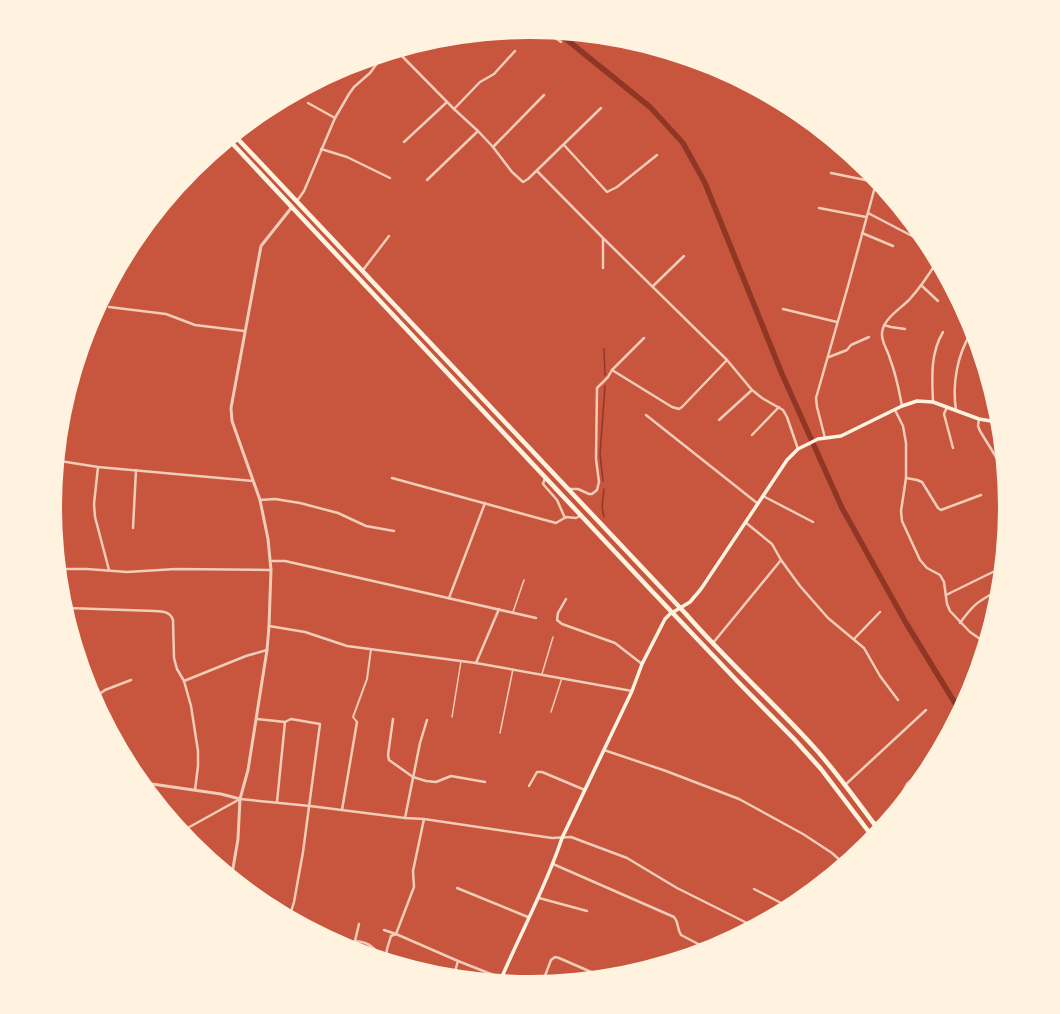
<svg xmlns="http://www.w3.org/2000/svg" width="1060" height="1014" viewBox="0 0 1060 1014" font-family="Raleway,sans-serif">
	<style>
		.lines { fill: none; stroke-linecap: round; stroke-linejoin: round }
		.stream { stroke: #8f3625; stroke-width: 1.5 }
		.canal { stroke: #8f3625; stroke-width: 5.5 }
		.service { stroke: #f1ccb7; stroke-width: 1.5 }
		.pedestrian { stroke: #f1ccb7; stroke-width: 2 }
		.minor { stroke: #f1ccb7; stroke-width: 2.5 }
		.tertiary { stroke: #f1ccb7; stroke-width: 3 }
		.secondary { stroke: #fff3e0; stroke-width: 3.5 }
		.trunk { stroke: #fff3e0; stroke-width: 4.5 }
	</style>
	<rect width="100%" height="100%" fill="#c8553d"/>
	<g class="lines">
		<g class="stream">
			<path d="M604 349 605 375"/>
			<path d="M603 481 600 454 605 386"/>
			<path d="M604 517 602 507 604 489"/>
		</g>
		<path class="canal" d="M561 35 650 107 683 143 705 183 782 374 842 508 906 623 958 708"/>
		<g class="service">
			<path d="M513 612 524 580"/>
			<path d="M542 674 553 637"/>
			<path d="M551 712 562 678"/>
			<path d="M452 717 461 661"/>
			<path d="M500 733 513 669"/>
		</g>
		<path class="pedestrian" d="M357 722 353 717 367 679 371 649"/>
		<g class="minor">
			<path d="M550 34 561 42"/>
			<path d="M399 53 454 109 478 131 493 147 512 172 523 182 528 179 601 108"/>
			<path d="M308 103 335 118"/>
			<path d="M454 109 480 82 494 74 515 51"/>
			<path d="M404 142 447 102"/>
			<path d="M564 145 607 192 617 187 657 155"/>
			<path d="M493 147 544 95"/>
			<path d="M321 149 347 157 390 178"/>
			<path d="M537 171 603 238 727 360 752 390 762 398 783 410 787 417 798 449"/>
			<path d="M831 173 875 182"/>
			<path d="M427 180 478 131"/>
			<path d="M297 201 304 191 335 118 349 94 354 87 370 73 381 58"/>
			<path d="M819 208 866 217"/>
			<path d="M868 213 914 237"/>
			<path d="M862 233 893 246"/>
			<path d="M933 267 943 277"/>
			<path d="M603 268V239"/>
			<path d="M363 270 389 236"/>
			<path d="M921 285 938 301"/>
			<path d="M653 286 684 256"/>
			<path d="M109 307 166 314 195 325 244 331"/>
			<path d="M783 309 837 322"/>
			<path d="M884 325 891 327 905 329"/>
			<path d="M829 357 847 350 851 345 869 337"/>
			<path d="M612 370 672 407 679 409 682 407 727 360"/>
			<path d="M933 402C932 378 930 354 943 332"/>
			<path d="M902 406C899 390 896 374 890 359 888 350 881 342 882 333 883 319 900 309 909 300 919 289 928 276 936 263"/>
			<path d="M947 407 944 414 953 448"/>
			<path d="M895 410 903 426 906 443V478L901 511 902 521 920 560 927 568 940 575 944 582 947 604 950 611 970 632 983 641"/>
			<path d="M956 410C952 385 957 355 971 333"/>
			<path d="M646 415 757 503"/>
			<path d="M979 419 978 426 980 431 1001 465"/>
			<path d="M719 420 752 390"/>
			<path d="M752 435 779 407"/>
			<path d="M825 438 817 407 816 398 848 286 876 183"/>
			<path d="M60 461 98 467 253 481"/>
			<path d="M98 467 94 504 95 517 109 570"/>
			<path d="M392 478 556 523 566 517 576 518 580 516"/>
			<path d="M545 478 543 484 557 500 565 518"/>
			<path d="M906 478 917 480 922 482 938 508 941 510 981 495"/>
			<path d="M569 489H578L589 494H592L597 490 599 482 596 459 597 388 608 377 612 370 644 338"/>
			<path d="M763 496 813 522"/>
			<path d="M260 500 275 499 300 503 338 513 366 526 394 531"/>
			<path d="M745 522 772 544 781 560 800 586 828 618 864 648 880 676 898 700"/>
			<path d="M133 528 136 470"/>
			<path d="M270 561H285L536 618"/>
			<path d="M61 569H87L127 572 176 569 271 570"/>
			<path d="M946 595 999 569"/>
			<path d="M449 598 485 503"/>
			<path d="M566 599 558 613 557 620 562 624 615 643 642 664"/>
			<path d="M67 608 155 611C163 612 170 611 173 620L174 658 177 669 184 681 191 706 198 751V766L195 790"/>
			<path d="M960 623C973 605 977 602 997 591"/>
			<path d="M269 626 305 632 347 646 476 663 632 691"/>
			<path d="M854 639 880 612"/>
			<path d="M713 643 781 560"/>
			<path d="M476 663 499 609"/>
			<path d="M184 681 246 656 267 650"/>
			<path d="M95 697 105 690 131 680"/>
			<path d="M257 719 285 722 291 719 320 724 303 852 294 902 290 915"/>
			<path d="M393 719 388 755 389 760 413 777 426 781 436 782 451 776 485 782"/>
			<path d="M604 750 666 771 739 799 803 834 832 853 842 862"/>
			<path d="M845 785 926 710"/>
			<path d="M529 786 537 772H542L585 790"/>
			<path d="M277 802 285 722"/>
			<path d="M342 810 357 722"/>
			<path d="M405 818 420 743 427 720"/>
			<path d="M874 824 882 819 892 809 899 799 907 784 928 765"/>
			<path d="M184 830 240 799 310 806 405 818 424 819 552 838 571 837 627 858 677 888 751 925"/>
			<path d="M553 864 674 917C679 923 677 929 681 935L706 948"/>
			<path d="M457 888 528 917"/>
			<path d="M754 889 787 906"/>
			<path d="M539 898 587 911"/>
			<path d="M384 930 396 934 458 961 501 978"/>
			<path d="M355 941C369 942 372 947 382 956"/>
			<path d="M348 946 355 941 359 924"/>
			<path d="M386 957 387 949 391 936 396 934 414 887 413 871 424 819"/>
			<path d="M454 975 458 961"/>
			<path d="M543 981 551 960 555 957 559 958 598 975"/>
		</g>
		<g class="tertiary">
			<path d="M145 783 221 794 240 799"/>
			<path d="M232 874 238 839 240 799 248 770 267 650 269 626 271 570 268 539 260 500 232 421 231 408 261 246 292 207"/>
		</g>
		<path class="secondary" d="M501 979C521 932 546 887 562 838L632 691 642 664 665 619 670 614 690 602 701 589 787 460 798 449 818 439 841 436 902 406 917 401 933 402 979 419 997 422"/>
		<g class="trunk">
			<path d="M236 137 686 614C726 660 771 700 812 745 836 771 856 800 878 829"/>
			<path d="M230 141 648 587 739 683 794 739 821 769 872 836"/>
		</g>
	</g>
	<path d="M0 0H1060V1014H0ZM62 507a468 468 0 1 1 936 0a468 468 0 1 1-936 0Z" fill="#fff3e0" fill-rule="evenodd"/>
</svg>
